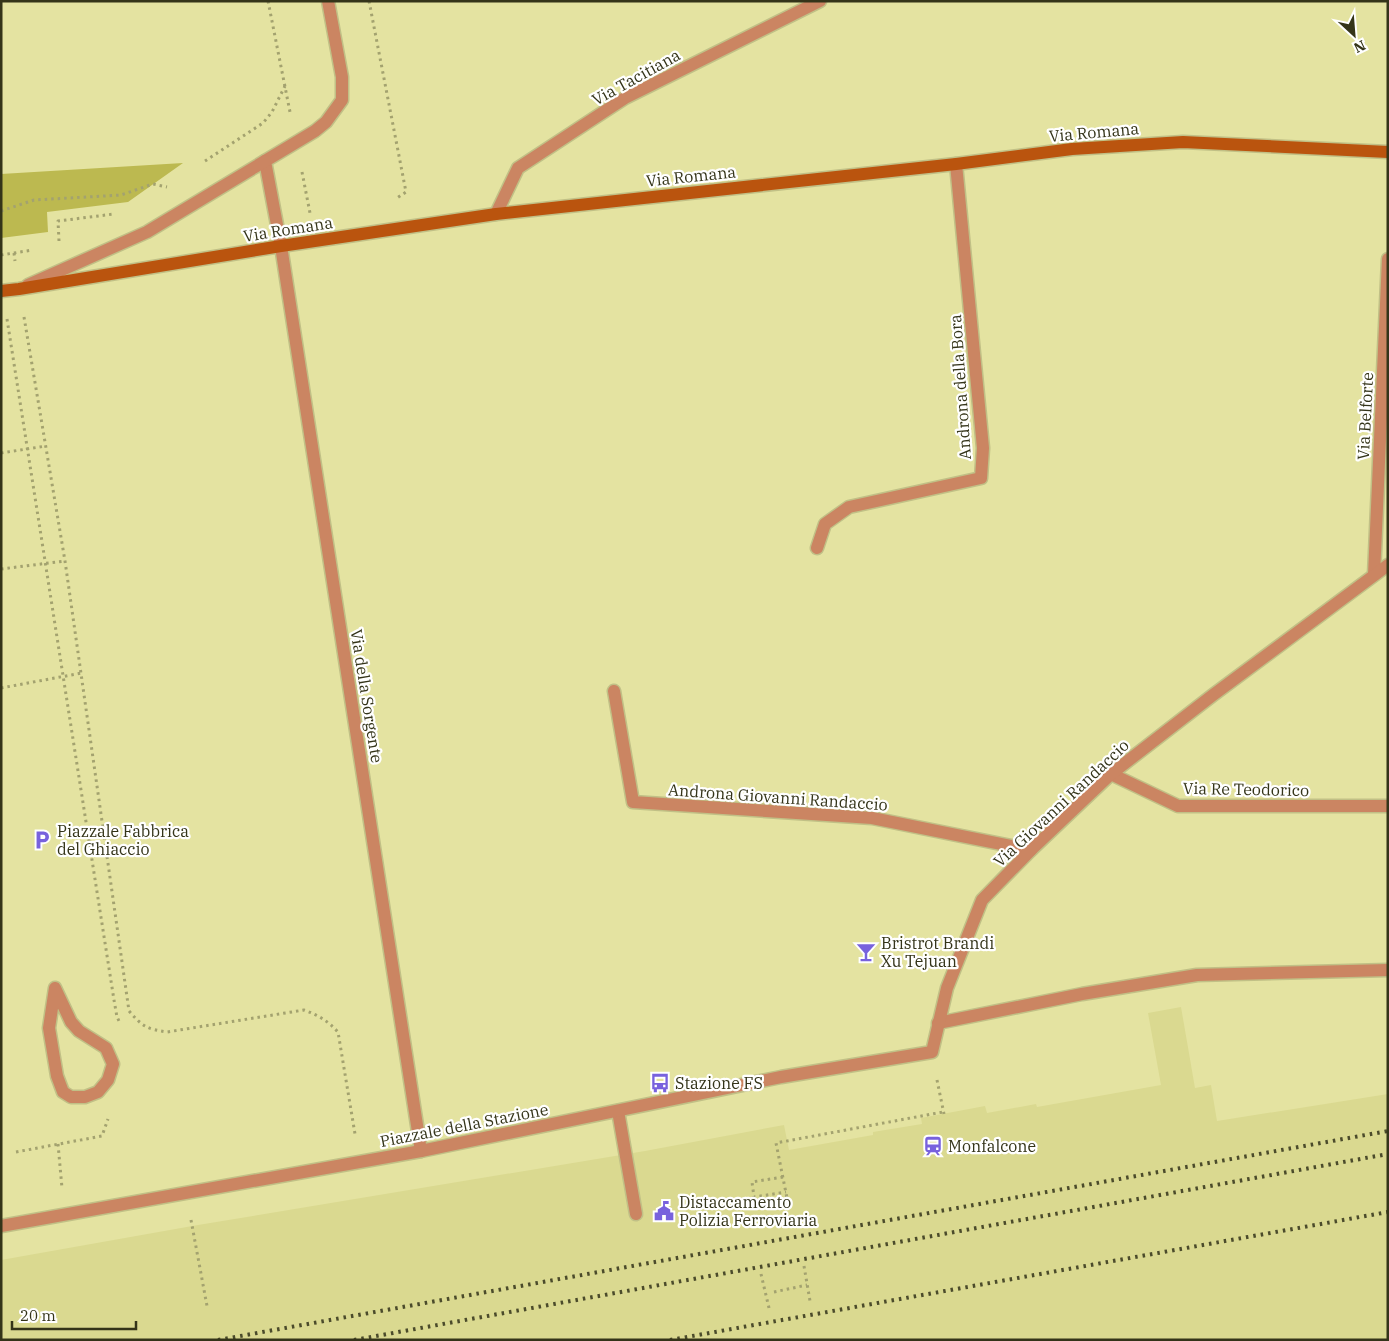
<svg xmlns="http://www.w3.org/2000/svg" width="1389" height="1341" viewBox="0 0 1389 1341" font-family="'IBM Plex Serif',serif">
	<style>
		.built { fill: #dad990 }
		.green { fill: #bcb950 }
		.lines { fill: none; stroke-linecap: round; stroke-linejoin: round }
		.lane-casing { stroke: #c1c086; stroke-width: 15 }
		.street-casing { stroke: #c1c086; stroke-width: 15 }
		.secondary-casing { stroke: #c1c086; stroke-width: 15 }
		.path { stroke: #a3a26f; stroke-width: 3; stroke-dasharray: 2.5 4; stroke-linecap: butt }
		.lane { stroke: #cb8562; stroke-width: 12 }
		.street { stroke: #cb8562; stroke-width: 12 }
		.secondary { stroke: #ba540e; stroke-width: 12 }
		.rail { stroke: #4b4b2b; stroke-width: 4; stroke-dasharray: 2.5 5; stroke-linecap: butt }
		.labels { text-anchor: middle; stroke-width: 4.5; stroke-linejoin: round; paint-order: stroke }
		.street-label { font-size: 16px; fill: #343419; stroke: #fff }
		.poi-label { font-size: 16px; fill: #343419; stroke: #fff; text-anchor: start }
	</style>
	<rect width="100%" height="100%" fill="#e4e3a1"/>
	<path class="built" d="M1181 1007 1195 1088 1211 1085 1217 1121 1388 1094V1340H1V1260L198 1225 645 1151 784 1125 789 1150 873 1135V1132L922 1124 921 1118 985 1106 987 1113 1036 1104 1037 1107 1161 1085 1148 1013Z"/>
	<path class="green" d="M183 163 128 202 47 212 48 232 1 238V174Z"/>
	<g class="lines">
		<defs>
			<g id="lane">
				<path d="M55 988 71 1022 79 1031 106 1048 113 1064 108 1080 98 1092 85 1097H71L63 1092 57 1076 49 1028Z"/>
				<path d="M938 1023 1082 994 1197 975 1388 970"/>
				<path d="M618 1111 636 1214"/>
			</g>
			<g id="street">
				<path d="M328 1 342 77V100L326 122 315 131 265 161 281 246 421 1151"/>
				<path d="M496 214 518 168 625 98 820 1"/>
				<path d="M28 285 147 232 265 161"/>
				<path d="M817 548 825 524 849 507 981 478 983 448 956 164"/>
				<path d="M1374 575 1388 259"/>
				<path d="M614 691 633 802 872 818 1031 850"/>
				<path d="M1111 774 1178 806H1388"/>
				<path d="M1 1226 421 1151 781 1077 932 1052 947 988 982 900 1031 850 1111 774 1213 695 1388 565"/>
			</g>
			<path id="secondary" d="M1 291 19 289 281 246 496 214 956 164 1072 149 1183 142 1388 152"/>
		</defs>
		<use href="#lane" class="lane-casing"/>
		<use href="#street" class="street-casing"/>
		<use href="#secondary" class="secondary-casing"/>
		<g class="path">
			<path d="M268 1 290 112"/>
			<path d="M369 1 406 192 397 198"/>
			<path d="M205 161 263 123 272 112 285 86"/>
			<path d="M302 172 310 213"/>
			<path d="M1 211 34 200 121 195 153 184 167 187"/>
			<path d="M59 241 58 221 114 214"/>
			<path d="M14 253 15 261"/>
			<path d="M1 255 33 250"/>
			<path d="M24 317 65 561 129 1011C143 1027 147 1029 167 1032L304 1010C318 1015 328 1021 338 1032L355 1134"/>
			<path d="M7 319 114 1000 117 1017 119 1021"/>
			<path d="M1 453 46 446"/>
			<path d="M1 569 65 561"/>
			<path d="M1 688 82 673"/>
			<path d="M937 1080 944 1114"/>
			<path d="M58 1144 62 1188"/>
			<path d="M16 1152 102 1136 108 1119"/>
			<path d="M783 1177 752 1182 754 1197 786 1192"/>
			<path d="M788 1203 776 1143 943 1112"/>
			<path d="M191 1220 207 1306"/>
			<path d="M804 1266 810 1301"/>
			<path d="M761 1274 769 1308"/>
			<path d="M774 1292 807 1285"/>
		</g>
		<use href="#lane" class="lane"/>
		<use href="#street" class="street"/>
		<use href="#secondary" class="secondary"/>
		<g class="rail">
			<path d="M218 1340 1388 1131"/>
			<path d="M354 1340 1388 1154"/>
			<path d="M670 1340 1388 1212"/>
		</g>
	</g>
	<defs>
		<symbol id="parking-bare" viewBox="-9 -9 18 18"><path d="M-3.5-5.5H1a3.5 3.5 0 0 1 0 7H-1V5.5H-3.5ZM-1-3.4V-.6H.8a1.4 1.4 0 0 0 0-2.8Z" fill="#7862dd" stroke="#fff" stroke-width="2.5" paint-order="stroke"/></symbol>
		<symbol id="bar-bare" viewBox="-9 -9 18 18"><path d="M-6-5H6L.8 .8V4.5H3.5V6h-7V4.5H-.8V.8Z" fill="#7862dd" stroke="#fff" stroke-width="2.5" paint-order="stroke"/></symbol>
		<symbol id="bus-bare" viewBox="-9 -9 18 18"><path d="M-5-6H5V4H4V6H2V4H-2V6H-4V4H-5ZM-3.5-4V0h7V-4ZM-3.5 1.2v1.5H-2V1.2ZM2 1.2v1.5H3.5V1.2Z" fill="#7862dd" stroke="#fff" stroke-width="2.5" paint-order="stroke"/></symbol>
		<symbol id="station-bare" viewBox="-9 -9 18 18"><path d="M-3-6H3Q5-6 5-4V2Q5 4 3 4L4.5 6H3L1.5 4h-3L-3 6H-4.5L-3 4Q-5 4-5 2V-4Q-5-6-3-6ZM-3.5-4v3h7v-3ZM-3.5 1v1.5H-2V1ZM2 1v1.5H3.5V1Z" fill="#7862dd" stroke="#fff" stroke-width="2.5" paint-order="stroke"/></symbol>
		<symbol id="civic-bare" viewBox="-9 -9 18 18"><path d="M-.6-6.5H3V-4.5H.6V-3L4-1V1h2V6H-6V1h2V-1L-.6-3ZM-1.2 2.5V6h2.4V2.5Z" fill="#7862dd" stroke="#fff" stroke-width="2.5" paint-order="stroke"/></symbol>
	</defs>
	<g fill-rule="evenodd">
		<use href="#parking-bare" x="28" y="826" width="28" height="28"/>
		<use href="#bar-bare" x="852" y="938" width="28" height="28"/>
		<use href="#bus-bare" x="646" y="1069" width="28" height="28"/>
		<use href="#station-bare" x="919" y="1132" width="28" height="28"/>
		<use href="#civic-bare" x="650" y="1197" width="28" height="28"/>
	</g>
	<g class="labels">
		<g class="street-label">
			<text transform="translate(636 77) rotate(-29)" y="6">Via Tacitiana</text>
			<text transform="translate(1094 132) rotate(-5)" y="6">Via Romana</text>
			<text transform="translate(691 176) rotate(-6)" y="6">Via Romana</text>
			<text transform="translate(288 229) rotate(-9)" y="6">Via Romana</text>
			<text transform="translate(960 387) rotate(-94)" y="6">Androna della Bora</text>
			<text transform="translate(1365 416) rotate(-87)" y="6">Via Belforte</text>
			<text transform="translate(367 696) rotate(81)" y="6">Via della Sorgente</text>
			<text transform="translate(1246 789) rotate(1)" y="6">Via Re Teodorico</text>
			<text transform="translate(778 797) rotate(4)" y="6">Androna Giovanni Randaccio</text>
			<text transform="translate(1061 803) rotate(-43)" y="6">Via Giovanni Randaccio</text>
			<text transform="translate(464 1125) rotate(-11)" y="6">Piazzale della Stazione</text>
		</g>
		<g class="poi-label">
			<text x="57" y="837">Piazzale Fabbrica<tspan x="57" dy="18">del Ghiaccio</tspan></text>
			<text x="881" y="949">Bristrot Brandi<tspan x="881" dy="18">Xu Tejuan</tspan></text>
			<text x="675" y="1089">Stazione FS</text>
			<text x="948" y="1152">Monfalcone</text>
			<text x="679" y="1208">Distaccamento<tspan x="679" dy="18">Polizia Ferroviaria</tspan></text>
		</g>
	</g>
	<rect width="1389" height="1341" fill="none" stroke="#343419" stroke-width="5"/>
	<g transform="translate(1354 35) rotate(154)" stroke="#ffffff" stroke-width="4" paint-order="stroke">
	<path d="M0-4L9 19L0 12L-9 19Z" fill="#343419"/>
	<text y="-8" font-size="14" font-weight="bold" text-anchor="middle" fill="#343419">N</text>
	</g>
	<path d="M12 1321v8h124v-8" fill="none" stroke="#343419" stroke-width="2.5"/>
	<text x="20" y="1321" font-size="15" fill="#343419" stroke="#ffffff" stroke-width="4" paint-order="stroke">20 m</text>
</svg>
